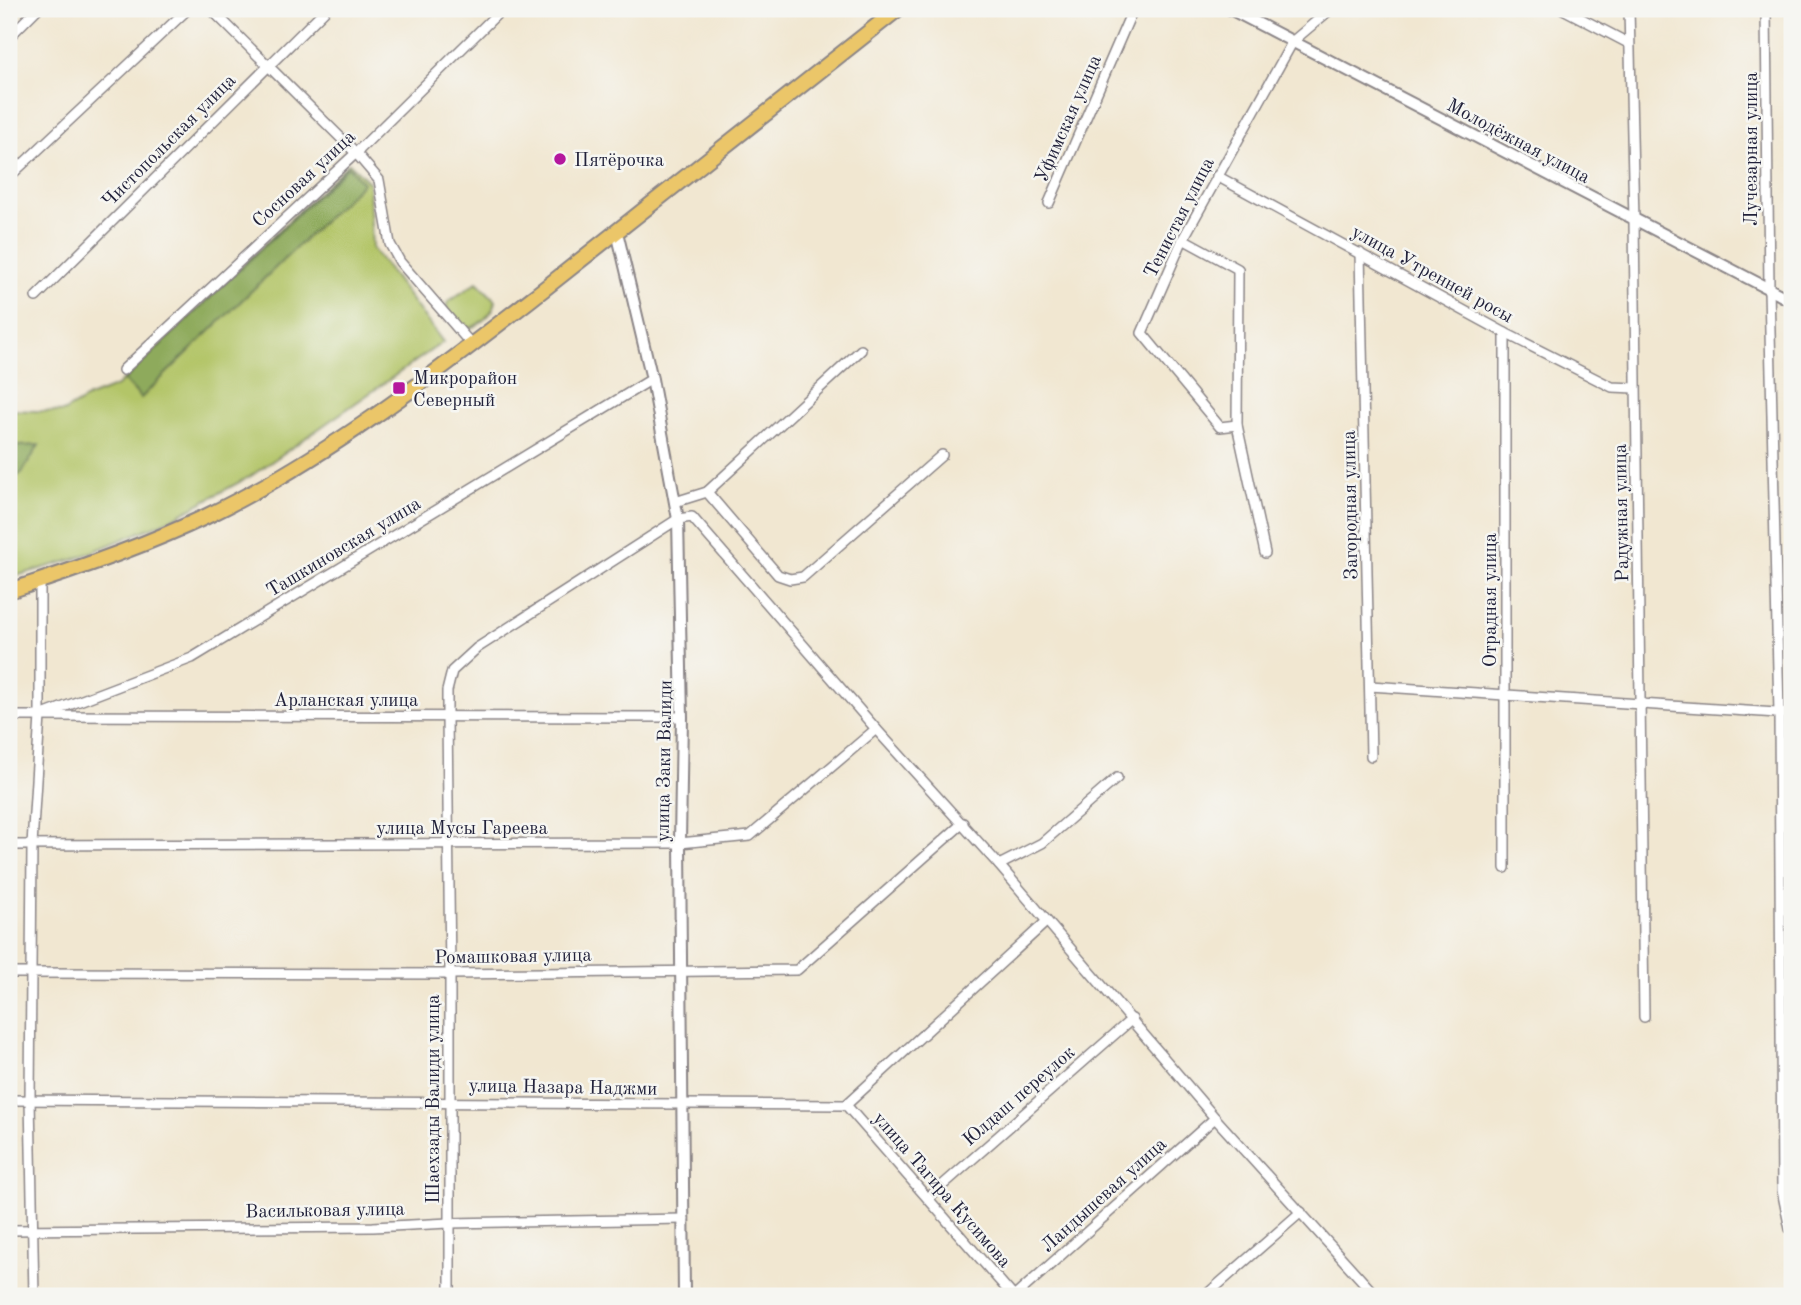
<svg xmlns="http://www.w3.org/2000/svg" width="1801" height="1305" viewBox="0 0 1801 1305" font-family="'Old Standard TT',serif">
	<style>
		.green { fill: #b3c568; stroke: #6a7452; stroke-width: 2 }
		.forest { fill: #8eaa5c; stroke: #58664c; stroke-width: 2 }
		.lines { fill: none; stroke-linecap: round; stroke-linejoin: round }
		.minor-casing { stroke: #8a8486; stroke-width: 12 }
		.tertiary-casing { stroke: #8a8486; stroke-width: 14 }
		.primary-casing { stroke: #8a8486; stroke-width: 18 }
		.minor { stroke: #fff; stroke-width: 9 }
		.tertiary { stroke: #fff; stroke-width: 10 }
		.primary { stroke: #ebc669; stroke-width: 14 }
		.poi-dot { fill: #b5179e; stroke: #f6f6f2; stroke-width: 2.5 }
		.labels { text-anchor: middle; stroke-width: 5; stroke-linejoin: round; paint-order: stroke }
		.street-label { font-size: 19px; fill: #22223b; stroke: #f6f6f2 }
		.poi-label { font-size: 19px; fill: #22223b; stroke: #f6f6f2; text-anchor: start }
	</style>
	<rect width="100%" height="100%" fill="#f6f6f2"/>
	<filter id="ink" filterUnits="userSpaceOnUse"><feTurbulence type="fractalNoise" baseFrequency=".0143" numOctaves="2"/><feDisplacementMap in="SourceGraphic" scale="14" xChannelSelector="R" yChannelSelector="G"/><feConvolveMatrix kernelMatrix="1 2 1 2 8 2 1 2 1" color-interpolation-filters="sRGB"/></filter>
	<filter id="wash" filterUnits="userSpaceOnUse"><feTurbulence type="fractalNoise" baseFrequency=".00686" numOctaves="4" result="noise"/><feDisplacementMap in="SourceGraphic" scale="28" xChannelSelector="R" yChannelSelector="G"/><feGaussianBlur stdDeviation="1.57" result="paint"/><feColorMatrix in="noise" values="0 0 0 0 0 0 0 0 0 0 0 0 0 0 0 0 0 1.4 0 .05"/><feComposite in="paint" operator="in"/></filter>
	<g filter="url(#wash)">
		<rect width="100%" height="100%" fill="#f1e7d1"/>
		<g class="green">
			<path d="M349 163 369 182 372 248 443 342 251 476 169 520 75 559 9 578V410L63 412 89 397 117 386Z"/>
			<path d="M477 282 496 301C493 315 476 329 463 329L446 307 448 302Z"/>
		</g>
		<g class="forest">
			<path d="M348 166 363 183 141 398 124 380Z"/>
			<path d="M39 445 22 473 9 481V451L18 446Z"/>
		</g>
	</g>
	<g filter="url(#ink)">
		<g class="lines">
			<defs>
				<g id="minor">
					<path d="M211 9 356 153 379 180 390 244 400 262 472 345"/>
					<path d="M1563 9 1628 43"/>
					<path d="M1629 9 1634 220 1644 1017"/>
					<path d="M1766 9 1769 289 1779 713 1782 1190 1790 1229"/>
					<path d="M9 37 37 9"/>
					<path d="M1217 176 1505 333 1612 387 1635 388"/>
					<path d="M9 177 188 9"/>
					<path d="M1049 203 1133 9"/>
					<path d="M1183 239 1238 269 1237 425 1265 553"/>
					<path d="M1360 253 1371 756"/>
					<path d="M36 297 326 9"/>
					<path d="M123 370 356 153 502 9"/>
					<path d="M1237 425 1220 427 1142 333 1183 239 1293 41 1331 9"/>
					<path d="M707 492 778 575 790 579 803 577 942 455"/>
					<path d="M675 502 707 492 861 350"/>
					<path d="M1370 686 1792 714"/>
					<path d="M9 716 682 717"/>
					<path d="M40 716 192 658 652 379"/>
					<path d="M9 845 680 843 750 836 876 729"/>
					<path d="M999 865 1042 843 1117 778"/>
					<path d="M1505 868V333"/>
					<path d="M9 973 450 974 797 970 963 823"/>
					<path d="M9 1100 846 1105 1046 922"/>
					<path d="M846 1105 1013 1296"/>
					<path d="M928 1198 1132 1019"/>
					<path d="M9 1230 373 1227 449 1223 684 1219"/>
					<path d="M34 1296 30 1100 32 845 40 716V581"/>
					<path d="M450 1296V974L447 717V691L452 671 477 648 678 519 692 517 876 729 999 865 1215 1118 1376 1296"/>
					<path d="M1015 1296 1215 1118"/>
					<path d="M1205 1296 1301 1212"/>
				</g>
				<g id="tertiary">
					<path d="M1230 9 1792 301"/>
					<path d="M617 232 652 379 678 519 682 717 680 843 684 1296"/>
				</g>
				<path id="primary" d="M9 591C75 570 142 547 205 517 328 458 437 372 544 289 662 196 780 102 898 9"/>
			</defs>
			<use href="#minor" class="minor-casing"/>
			<use href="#tertiary" class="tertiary-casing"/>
			<use href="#primary" class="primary-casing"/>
			<use href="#minor" class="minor"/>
			<use href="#tertiary" class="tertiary"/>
			<use href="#primary" class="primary"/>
		</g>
	</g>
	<g class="poi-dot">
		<circle cx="560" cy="159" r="7"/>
		<rect x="392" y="381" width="14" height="14" rx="3.5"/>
	</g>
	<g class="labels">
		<g class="street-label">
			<text transform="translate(1067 118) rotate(-66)" y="7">Уфимская улица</text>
			<text transform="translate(168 140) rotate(-45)" y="7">Чистопольская улица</text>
			<text transform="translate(1519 140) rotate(28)" y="7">Молодёжная улица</text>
			<text transform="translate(1750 149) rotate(-90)" y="7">Лучезарная улица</text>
			<text transform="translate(303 178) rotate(-43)" y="7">Сосновая улица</text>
			<text transform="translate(1178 217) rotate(-63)" y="7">Тенистая улица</text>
			<text transform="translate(1433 273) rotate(29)" y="7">улица Утренней росы</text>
			<text transform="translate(1349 505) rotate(-91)" y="7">Загородная улица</text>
			<text transform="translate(1620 513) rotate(-91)" y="7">Радужная улица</text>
			<text transform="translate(343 546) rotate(-31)" y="7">Ташкиновская улица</text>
			<text transform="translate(1489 600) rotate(-90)" y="7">Отрадная улица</text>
			<text x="346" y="706">Арланская улица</text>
			<text transform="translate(663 761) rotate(-89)" y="7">улица Заки Валиди</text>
			<text x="462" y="834">улица Мусы Гареева</text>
			<text transform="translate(513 955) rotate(-1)" y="7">Ромашковая улица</text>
			<text transform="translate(563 1086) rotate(1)" y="7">улица Назара Наджми</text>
			<text transform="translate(1018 1095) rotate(-41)" y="7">Юлдаш переулок</text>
			<text transform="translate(432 1099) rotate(-90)" y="7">Шаехзады Валиди улица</text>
			<text transform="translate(943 1189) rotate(49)" y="7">улица Тагира Кусимова</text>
			<text transform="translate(1103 1194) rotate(-42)" y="7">Ландышевая улица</text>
			<text transform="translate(325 1209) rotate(-1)" y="7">Васильковая улица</text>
		</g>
		<g class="poi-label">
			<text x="574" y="166">Пятёрочка</text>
			<text x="413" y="384">Микрорайон<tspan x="413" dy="22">Северный</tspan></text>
		</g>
	</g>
	<rect width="1801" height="1305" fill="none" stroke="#f6f6f2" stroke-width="35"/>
</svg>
